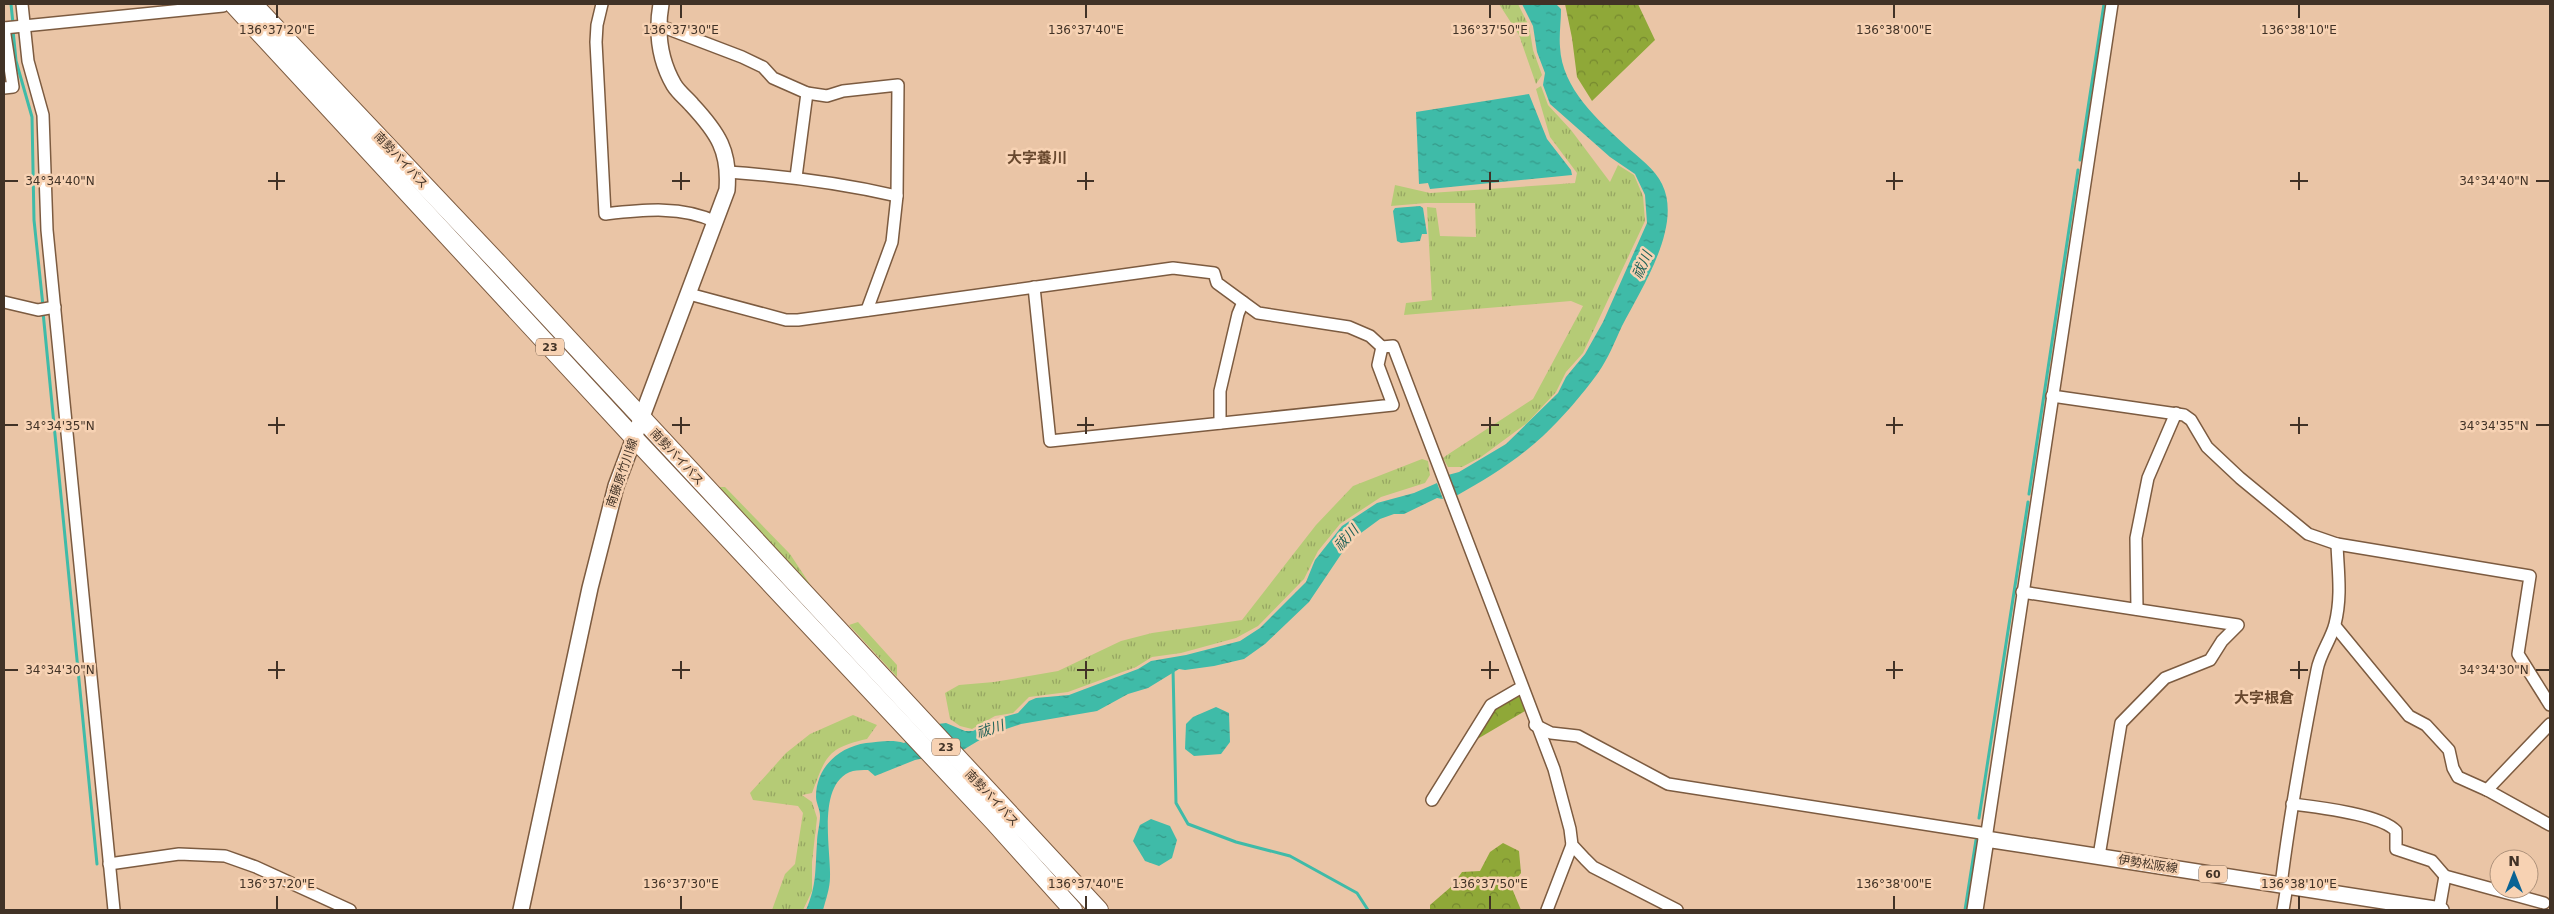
<svg xmlns="http://www.w3.org/2000/svg" width="2554" height="914" viewBox="0 0 2554 914" font-family="'DejaVu Sans','Noto Sans JP',sans-serif">
	<style>
		.grass { fill: url(#grass-tufts) }
		.forest { fill: url(#forest-crowns) }
		.water { fill: url(#water-ripples) }
		.lines { fill: none; stroke-linecap: round; stroke-linejoin: round }
		.stream { stroke: #3fbba8; stroke-width: 3 }
		.minor-casing { stroke: #7c5b40; stroke-width: 14 }
		.major-casing { stroke: #7c5b40; stroke-width: 18 }
		.highway-casing { stroke: #7c5b40; stroke-width: 20 }
		.minor { stroke: #fff; stroke-width: 11 }
		.major { stroke: #fff; stroke-width: 15 }
		.highway { stroke: #fff; stroke-width: 18 }
		.ticks { fill: none; stroke: #413226; stroke-width: 2 }
		.labels { text-anchor: middle; stroke-width: 5; stroke-linejoin: round; paint-order: stroke }
		.shield { fill: #f7d2b3; stroke: #786250; stroke-width: 1 }
		.shield-label { font-size: 11px; font-weight: bold; fill: #413226 }
		.street-label { font-size: 12px; fill: #413226; stroke: #f7d2b3 }
		.water-label { font-size: 14px; font-style: italic; fill: #216258; stroke: #f7d2b3 }
		.quarter-label { font-size: 15px; font-weight: bold; fill: #68482e; stroke: #f7d2b3 }
		.ticks-label { font-size: 12px; text-anchor: middle; fill: #413226; stroke: #f7d2b3; stroke-width: 5; stroke-linejoin: round; paint-order: stroke }
	</style>
	<defs>
		<pattern id="grass-tufts" width="24" height="20" patternUnits="userSpaceOnUse" patternTransform="scale(1.25)"><rect width="24" height="20" fill="#b5cb76"/><path d="M3 7l-1-3M5 7V3M7 7l1-3M15 17l-1-3M17 17v-4M19 17l1-3" fill="none" stroke="#95a561"/></pattern>
		<pattern id="forest-crowns" width="20" height="18" patternUnits="userSpaceOnUse" patternTransform="scale(1.25)"><rect width="20" height="18" fill="#8fa838"/><path d="M2 6a3 3 0 1 1 6 0M12 15a3 3 0 1 1 6 0" fill="none" stroke="#76892f"/></pattern>
		<pattern id="water-ripples" width="26" height="14" patternUnits="userSpaceOnUse" patternTransform="scale(1.25)"><rect width="26" height="14" fill="#3fbba8"/><path d="M2 4q2-2 4 0t4 0M15 11q2-2 4 0t4 0" fill="none" stroke="#369989"/></pattern>
	</defs>
	<rect width="100%" height="100%" fill="#eac5a6"/>
	<g class="grass">
		<path d="M1499 4H1518L1529 26 1533 50 1542 75 1536 84 1519 35Z"/>
		<path d="M1541 86 1548 105 1571 130 1610 182 1618 165 1634 175 1643 196 1645 221 1583 353 1566 372 1556 392 1527 423 1481 457 1462 467H1448L1443 458 1447 455 1533 399 1583 306 1571 301 1404 315 1406 303 1432 300 1427 207 1436 208 1440 236 1476 237 1475 203H1426L1391 206 1395 185 1430 193 1575 183 1577 173 1550 137 1536 89Z"/>
		<path d="M1422 459 1428 461 1430 475 1425 483 1381 497 1340 524 1318 551 1304 579 1258 626 1236 638 1181 653 1152 657 1136 667 1068 692 1029 697 1013 713 995 716 972 729 960 726 950 719 945 693 959 685 994 682 1058 671 1121 641 1152 633 1242 620 1316 525 1353 486Z"/>
		<path d="M719 487H725L790 554 817 595Z"/>
		<path d="M858 622 897 665V677L849 625Z"/>
		<path d="M853 715 877 725 867 739C827 748 826 756 812 793L802 795 812 802 817 818 812 862V891L803 910H772L785 874 795 864 803 813 798 806 753 800 750 793 786 753 810 734Z"/>
	</g>
	<g class="forest">
		<path d="M1565 4H1638L1655 40 1592 101 1577 77 1572 38Z"/>
		<path d="M1520 696 1525 711 1474 741 1495 707Z"/>
		<path d="M1503 843 1519 851 1521 873 1511 886 1521 910H1430V905L1452 886 1462 872 1480 871 1490 852Z"/>
	</g>
	<g class="water">
		<path d="M1522 4H1556L1561 9C1561 22 1559 35 1560 47 1562 89 1598 120 1626 146 1638 157 1655 169 1662 184 1683 226 1641 289 1622 326 1615 341 1608 359 1598 373 1582 395 1563 417 1543 436 1517 460 1487 479 1456 496L1448 475 1459 472 1506 444 1558 393 1566 377 1585 354 1603 322 1647 223 1645 195 1635 174 1610 157 1550 104 1543 85 1545 73 1537 52 1533 26Z"/>
		<path d="M1529 94 1547 139 1571 170 1572 175 1430 189 1428 183 1419 184 1416 112Z"/>
		<path d="M1420 206 1423 208 1427 234H1422L1420 241 1401 243 1397 241 1393 211 1395 208Z"/>
		<path d="M1437 483 1443 499 1437 498 1404 514H1394L1380 519 1350 541 1309 602 1265 644 1244 659 1214 666 1185 670 1179 669 1148 688 1128 694 1097 711 1021 724 988 735 963 750 915 760 875 776 868 770C863 770 857 770 853 771 816 782 831 849 830 877 830 888 826 899 823 910H806C817 885 815 869 817 843 817 834 820 824 820 816 820 809 816 803 816 797 816 767 839 747 866 743 878 742 892 739 904 743L938 724 946 723 965 731H973L996 719 1018 713 1029 701 1036 698 1069 695 1138 669 1151 661 1186 655 1240 641 1260 628 1306 582 1315 560 1342 526 1377 503 1414 493Z"/>
		<path d="M1216 707 1229 713 1230 742 1221 754 1194 756 1185 749 1186 724 1193 717Z"/>
		<path d="M1151 819 1170 826 1177 840 1172 858 1159 866 1145 861 1133 841 1140 825Z"/>
	</g>
	<g class="lines">
		<g class="stream">
			<path d="M11 4 13 24"/>
			<path d="M13 30 16 61 32 117 34 220 43 306"/>
			<path d="M2080 160 2104 4"/>
			<path d="M43 312 97 864"/>
			<path d="M2029 494 2078 170"/>
			<path d="M1173 669 1176 803 1188 824 1236 842 1290 856 1357 893 1368 910"/>
			<path d="M1979 818 2028 502"/>
			<path d="M1965 910 1976 840"/>
		</g>
		<defs>
			<g id="minor">
				<path d="M22 4 28 61 43 115 47 230 114 910"/>
				<path d="M602 4 597 25 596 42 605 214C641 210 682 205 716 222"/>
				<path d="M658 25 742 57 763 67 773 78 807 93 827 96 843 91 898 85 897 196"/>
				<path d="M4 28 223 6"/>
				<path d="M4 88 13 87 4 28"/>
				<path d="M728 172C786 176 841 183 897 196L892 242 867 310"/>
				<path d="M796 177 807 93"/>
				<path d="M1034 287 1050 441 1393 405 1378 365 1382 347"/>
				<path d="M689 294 786 320H798L1173 268 1214 273 1217 283 1258 313 1349 327 1370 336 1382 347 1393 346 1554 769 1570 829 1572 845 1585 859 1593 867 1677 910"/>
				<path d="M4 302 38 310 55 307"/>
				<path d="M2052 396 2184 415 2191 420 2207 447 2240 478 2308 534 2337 544 2530 576 2518 654 2550 705"/>
				<path d="M1220 423V391L1238 314 1243 302"/>
				<path d="M2022 592 2238 625 2222 641 2210 660 2165 678 2121 723 2099 856"/>
				<path d="M2137 609 2136 538 2148 478 2176 413"/>
				<path d="M2335 626 2409 716 2426 725 2449 750 2453 768 2458 777 2487 790"/>
				<path d="M2550 724 2487 790 2550 825"/>
				<path d="M1535 725 1551 733 1578 736 1668 784 1981 833 1986 839"/>
				<path d="M1432 800 1491 705 1522 687"/>
				<path d="M2292 804C2316 807 2381 814 2396 831V849L2432 861 2445 876 2544 903"/>
				<path d="M1986 839 2112 4"/>
				<path d="M109 864 179 854 225 856 256 867 350 910"/>
				<path d="M2281 885C2290 813 2303 741 2317 670 2320 653 2331 640 2335 624 2342 596 2338 572 2337 544"/>
				<path d="M1547 910 1572 845"/>
				<path d="M2283 910 2287 886"/>
				<path d="M2439 910 2445 876"/>
			</g>
			<g id="major">
				<path d="M521 910 590 588 616 486 727 190C730 151 718 133 692 105 687 99 679 93 674 85 659 59 656 33 661 4"/>
				<path d="M1975 910 1986 839 2441 910"/>
			</g>
			<g id="highway">
				<path d="M233 4 634 438 994 822 1073 910"/>
				<path d="M253 4 499 264 1099 910"/>
			</g>
		</defs>
		<use href="#minor" class="minor-casing"/>
		<use href="#major" class="major-casing"/>
		<use href="#highway" class="highway-casing"/>
		<use href="#minor" class="minor"/>
		<use href="#major" class="major"/>
		<use href="#highway" class="highway"/>
	</g>
	<path class="ticks" d="M277 5V18M681 5V18M1086 5V18M1490 5V18M1894 5V18M2299 5V18M277 172V190M681 172V190M1086 172V190M1490 172V190M1894 172V190M2299 172V190M5 181H18M268 181H285M672 181H690M1077 181H1094M1481 181H1499M1886 181H1903M2290 181H2308M2536 181H2549M277 417V434M681 417V434M1086 417V434M1490 417V434M1894 417V434M2299 417V434M5 425H18M268 425H285M672 425H690M1077 425H1094M1481 425H1499M1886 425H1903M2290 425H2308M2536 425H2549M277 661V679M681 661V679M1086 661V679M1490 661V679M1894 661V679M2299 661V679M5 670H18M268 670H285M672 670H690M1077 670H1094M1481 670H1499M1886 670H1903M2290 670H2308M2536 670H2549M277 896V909M681 896V909M1086 896V909M1490 896V909M1894 896V909M2299 896V909"/>
	<g class="labels">
		<g class="shield">
			<rect x="536" y="338.5" width="28" height="17" rx="4"/>
			<rect x="932" y="738.5" width="28" height="17" rx="4"/>
			<rect x="2199" y="865.5" width="28" height="17" rx="4"/>
		</g>
		<g class="shield-label">
			<text x="550" y="351">23</text>
			<text x="946" y="751">23</text>
			<text x="2213" y="878">60</text>
		</g>
		<g class="street-label">
			<text transform="translate(401 160) rotate(47)" y="4">南勢バイパス</text>
			<text transform="translate(677 457) rotate(47)" y="4">南勢バイパス</text>
			<text transform="translate(622 473) rotate(-71)" y="4">南藤原竹川線</text>
			<text transform="translate(992 798) rotate(47)" y="4">南勢バイパス</text>
			<text transform="translate(2148 864) rotate(9)" y="4">伊勢松阪線</text>
		</g>
		<g class="water-label">
			<text transform="translate(1642 265) rotate(-66)" y="5">祓川</text>
			<text transform="translate(1346 538) rotate(-48)" y="5">祓川</text>
			<text transform="translate(990 729) rotate(-18)" y="5">祓川</text>
		</g>
		<g class="quarter-label">
			<text x="1037" y="163">大字養川</text>
			<text x="2264" y="703">大字根倉</text>
		</g>
	</g>
	<g class="ticks-label">
		<text x="277" y="34">136°37'20"E</text>
		<text x="681" y="34">136°37'30"E</text>
		<text x="1086" y="34">136°37'40"E</text>
		<text x="1490" y="34">136°37'50"E</text>
		<text x="1894" y="34">136°38'00"E</text>
		<text x="2299" y="34">136°38'10"E</text>
		<text x="60" y="185">34°34'40"N</text>
		<text x="2494" y="185">34°34'40"N</text>
		<text x="60" y="430">34°34'35"N</text>
		<text x="2494" y="430">34°34'35"N</text>
		<text x="60" y="674">34°34'30"N</text>
		<text x="2494" y="674">34°34'30"N</text>
		<text x="277" y="888">136°37'20"E</text>
		<text x="681" y="888">136°37'30"E</text>
		<text x="1086" y="888">136°37'40"E</text>
		<text x="1490" y="888">136°37'50"E</text>
		<text x="1894" y="888">136°38'00"E</text>
		<text x="2299" y="888">136°38'10"E</text>
	</g>
	<rect width="2554" height="914" fill="none" stroke="#413226" stroke-width="10"/>
	<g transform="translate(2514 874)"><circle r="24" fill="#f7d2b3" stroke="#ae927b"/>
	<path d="M0-4L9 19L0 12L-9 19Z" fill="#096394"/>
	<text y="-8" font-size="14" font-weight="bold" text-anchor="middle" fill="#413226">N</text>
	</g>
</svg>
